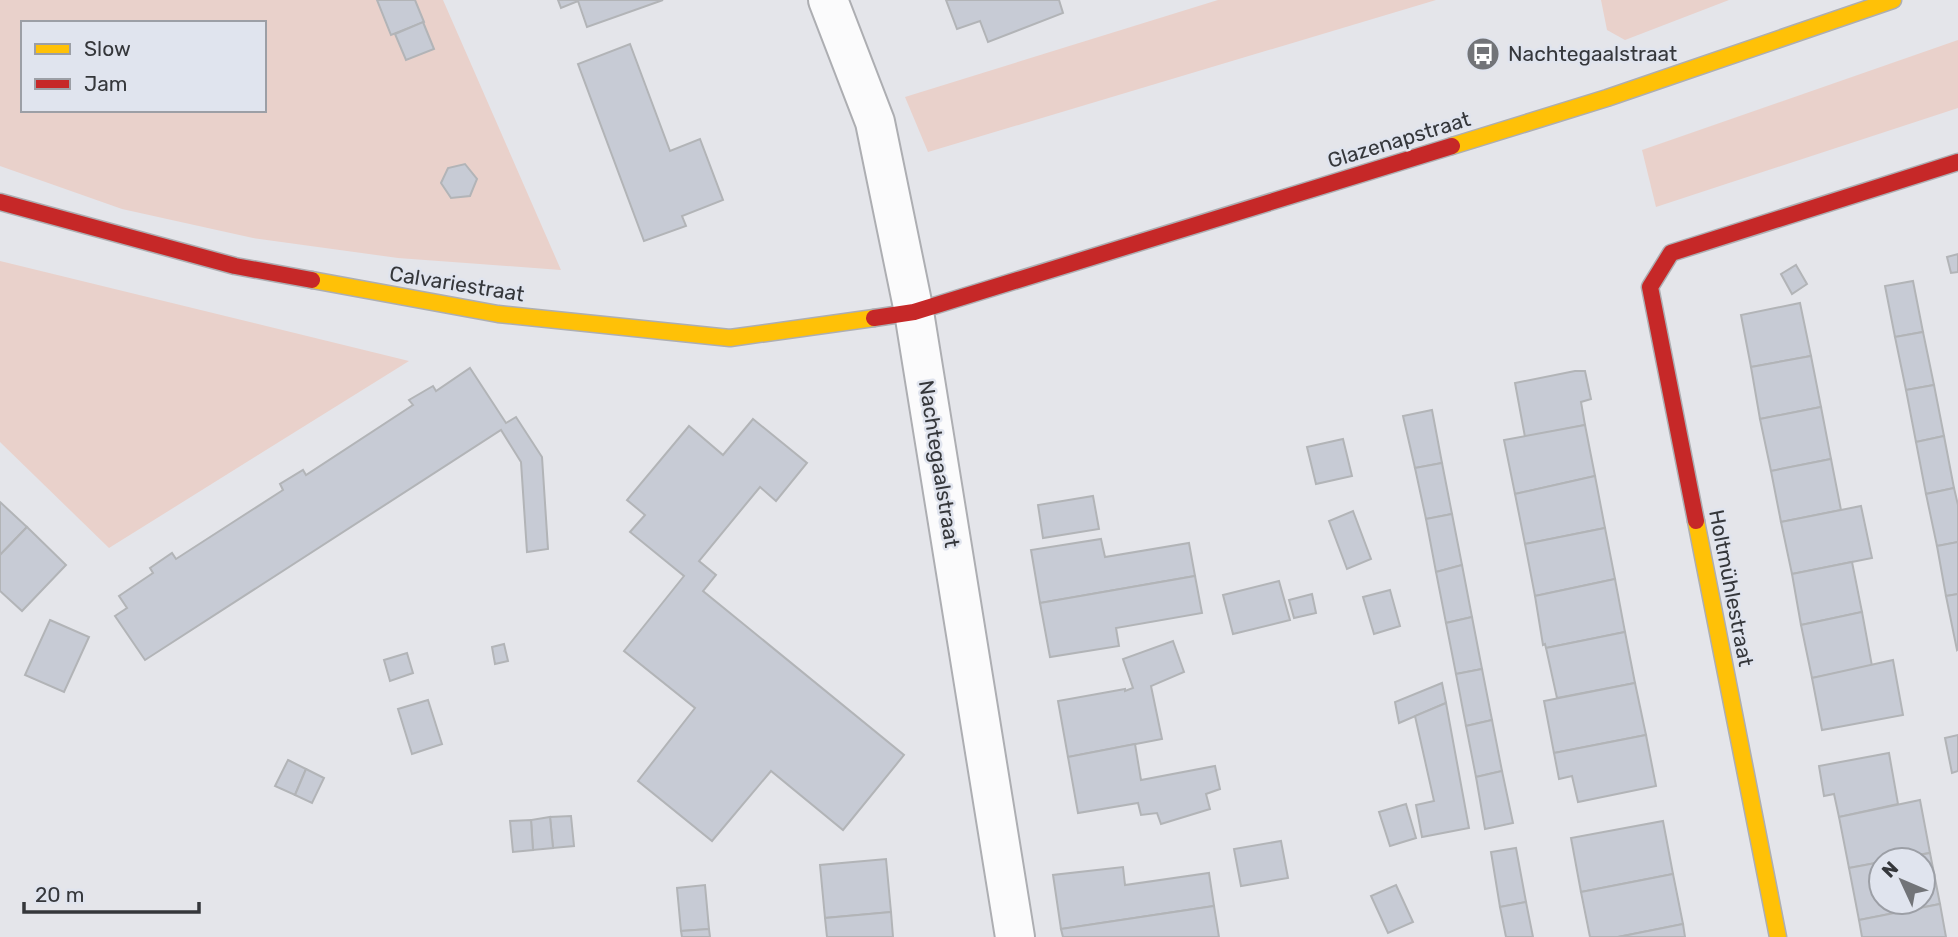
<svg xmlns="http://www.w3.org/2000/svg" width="1958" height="937" viewBox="0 0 1958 937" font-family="Rubik,sans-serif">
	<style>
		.green { fill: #e9d1cb; fill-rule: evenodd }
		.building { fill: #c7cbd5; stroke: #b2b4b7; stroke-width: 2 }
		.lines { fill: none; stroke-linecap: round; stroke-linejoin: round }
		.street-casing { stroke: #adaeb2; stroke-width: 42 }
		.slow-casing { stroke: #adaeb2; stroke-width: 19 }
		.jam-casing { stroke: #adaeb2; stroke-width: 19 }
		.street { stroke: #fbfbfc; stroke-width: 38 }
		.slow { stroke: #ffc107; stroke-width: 16 }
		.jam { stroke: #c62828; stroke-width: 16 }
		.labels { text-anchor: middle; stroke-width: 5; stroke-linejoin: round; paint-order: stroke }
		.poi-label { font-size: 21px; fill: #35373b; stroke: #e0e4ee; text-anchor: start }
		.street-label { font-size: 21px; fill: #35373b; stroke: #e0e4ee }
	</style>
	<rect width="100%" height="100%" fill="#e4e5ea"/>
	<g class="green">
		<path d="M0 0H443L561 270 398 258 253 238 122 209 0 166ZM23 23H264V110H23Z"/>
		<path d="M1218 0H1436L928 152 905 97Z"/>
		<path d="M1601 0H1729L1625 40 1607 30Z"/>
		<path d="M1958 40V108L1656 207 1642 150Z"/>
		<path d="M0 261 409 361 109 548 0 442Z"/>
	</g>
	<g class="building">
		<path d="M377 0H415L424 22 391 35Z"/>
		<path d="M558 0H663L587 27 578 1 561 8Z"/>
		<path d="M946 0H1059L1063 13 988 42 980 21 957 29Z"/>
		<path d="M423 22 434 49 406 60 395 34Z"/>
		<path d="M630 44 670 151 700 139 723 200 682 216 686 226 644 241 578 64Z"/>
		<path d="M465 164 477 179 470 196 451 198 441 183 448 168Z"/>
		<path d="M1958 254V272L1951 273 1947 257Z"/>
		<path d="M1796 265 1807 284 1792 294 1781 274Z"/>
		<path d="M1913 281 1923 332 1895 337 1885 286Z"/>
		<path d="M1800 303 1811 356 1751 367 1741 315Z"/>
		<path d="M1923 332 1934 385 1906 390 1895 337Z"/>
		<path d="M1811 356 1821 407 1760 419 1751 367Z"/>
		<path d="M470 368 506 423 516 417 542 457 548 549 527 552 521 462 501 430 145 660 115 616 127 608 119 596 153 573 150 568 172 553 176 559 283 490 280 484 303 470 306 475 413 405 409 400 433 386 436 391Z"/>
		<path d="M1575 371H1585L1591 399 1581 402 1585 425 1525 437 1515 383Z"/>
		<path d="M1934 385 1944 436 1916 442 1906 390Z"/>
		<path d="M1821 407 1831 459 1771 471 1760 419Z"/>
		<path d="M1432 410 1442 463 1415 468 1403 416Z"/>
		<path d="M753 419 807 463 776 501 760 487 699 561 716 575 703 591 904 755 843 830 771 771 712 841 638 781 695 708 624 651 684 576 630 532 645 515 627 500 689 426 723 455Z"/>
		<path d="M1585 425 1595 476 1515 494 1504 440Z"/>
		<path d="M1944 436 1954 488 1926 494 1916 442Z"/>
		<path d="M1343 439 1352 476 1316 484 1307 447Z"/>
		<path d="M1831 459 1841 510 1781 522 1771 471Z"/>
		<path d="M1442 463 1452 514 1426 519 1415 468Z"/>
		<path d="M1595 476 1605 528 1525 544 1515 494Z"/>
		<path d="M1954 488 1958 505V542L1937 546 1926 494Z"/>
		<path d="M1093 496 1099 529 1043 538 1038 505Z"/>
		<path d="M0 502 27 527 0 555Z"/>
		<path d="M1861 506 1872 558 1792 574 1781 522Z"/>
		<path d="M1353 511 1371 559 1347 569 1329 521Z"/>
		<path d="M1452 514 1462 565 1436 572 1426 519Z"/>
		<path d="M27 527 66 565 22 611 0 591V555Z"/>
		<path d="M1605 528 1615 579 1535 596 1525 544Z"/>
		<path d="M1101 539 1105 557 1189 543 1195 576 1040 603 1031 550Z"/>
		<path d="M1958 542V594L1946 596 1937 546Z"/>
		<path d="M1852 562 1862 612 1801 625 1792 574Z"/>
		<path d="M1462 565 1472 617 1446 623 1436 572Z"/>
		<path d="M1195 576 1202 613 1116 628 1119 646 1050 657 1040 603Z"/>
		<path d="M1615 579 1625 632 1546 648 1545 644 1543 645 1535 596Z"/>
		<path d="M1279 581 1290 620 1233 634 1223 595Z"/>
		<path d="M1390 590 1400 626 1374 634 1363 597Z"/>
		<path d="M1312 594 1316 613 1294 618 1289 600Z"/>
		<path d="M1958 594V649L1957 650 1946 596Z"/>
		<path d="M1862 612 1872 666 1812 678 1801 625Z"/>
		<path d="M1472 617 1482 669 1456 674 1446 623Z"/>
		<path d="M50 620 89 637 64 692 25 675Z"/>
		<path d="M1625 632 1635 683 1557 698 1546 648Z"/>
		<path d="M1173 641 1184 672 1151 686 1162 739 1068 757 1058 701 1125 689V691L1133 688 1123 659Z"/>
		<path d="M504 644 508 661 495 664 492 647Z"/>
		<path d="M407 653 413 673 390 681 384 660Z"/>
		<path d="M1893 660 1903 715 1822 730 1812 678Z"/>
		<path d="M1482 669 1492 720 1466 726 1456 674Z"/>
		<path d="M1442 683 1446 703 1399 723 1395 702Z"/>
		<path d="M1635 683 1646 735 1554 753 1544 701Z"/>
		<path d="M428 700 442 744 412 754 398 709Z"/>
		<path d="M1446 703 1469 828 1422 837 1416 805 1434 801 1415 716Z"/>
		<path d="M1492 720 1502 771 1476 777 1466 726Z"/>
		<path d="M1646 735 1656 786 1578 802 1572 776 1559 779 1554 753Z"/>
		<path d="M1958 735V771L1952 773 1945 738Z"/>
		<path d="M1135 744 1141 780 1215 766 1220 789 1206 794 1210 809 1161 824 1157 813 1141 815 1138 803 1078 813 1068 757Z"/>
		<path d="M1889 753 1898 804 1839 817 1834 794 1824 796 1819 766Z"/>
		<path d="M288 760 306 769 295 795 275 786Z"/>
		<path d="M306 769 324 778 312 803 295 795Z"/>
		<path d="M1502 771 1513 823 1485 829 1476 777Z"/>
		<path d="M1920 800 1930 853 1881 860V862L1849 868 1839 817Z"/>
		<path d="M1406 804 1416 838 1390 846 1379 812Z"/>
		<path d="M571 816 574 846 553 848 550 817Z"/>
		<path d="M550 817 553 848 533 850 531 820Z"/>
		<path d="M531 820 533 850 513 852 510 821Z"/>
		<path d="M1663 821 1673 874 1581 892 1571 838Z"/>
		<path d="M1281 841 1288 878 1241 886 1234 849Z"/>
		<path d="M1516 848 1526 902 1500 907 1491 852Z"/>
		<path d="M1930 853 1940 904 1859 920 1849 868 1881 862V902H1923V860H1893Z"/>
		<path d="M886 859 891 912 825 918 820 865Z"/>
		<path d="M1123 867 1125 885 1209 873 1214 906 1061 929 1053 875Z"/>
		<path d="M1673 874 1683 924 1618 937H1590L1581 892Z"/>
		<path d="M705 885 709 929 681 931 677 888Z"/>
		<path d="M1396 885 1413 922 1388 933 1371 896Z"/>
		<path d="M1526 902 1533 937H1506L1500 907Z"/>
		<path d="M1940 904 1946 937H1862L1859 920Z"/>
		<path d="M1214 906 1219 937H1063L1061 929Z"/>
		<path d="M891 912 893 937H827L825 918Z"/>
		<path d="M1683 924 1685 937H1618Z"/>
		<path d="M709 929 710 937H682L681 931Z"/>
	</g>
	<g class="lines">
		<defs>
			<path id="street" d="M828 0 875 122 914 312 1015 937"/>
			<g id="slow">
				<path d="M1452 146 1607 98 1893 0"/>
				<path d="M312 280 498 314 730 338 874 318"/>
				<path d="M1696 521 1778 937"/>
			</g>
			<g id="jam">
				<path d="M0 202 235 266 312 280"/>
				<path d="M874 318 914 312 1452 146"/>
				<path d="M1696 521 1650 287 1671 253 1958 162"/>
			</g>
		</defs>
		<use href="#street" class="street-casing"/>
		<use href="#slow" class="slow-casing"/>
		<use href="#jam" class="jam-casing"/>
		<use href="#street" class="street"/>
		<use href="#slow" class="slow"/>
		<use href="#jam" class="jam"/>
	</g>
	<defs>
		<symbol id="bus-disc" viewBox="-11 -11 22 22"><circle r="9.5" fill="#727478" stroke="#e0e4ee"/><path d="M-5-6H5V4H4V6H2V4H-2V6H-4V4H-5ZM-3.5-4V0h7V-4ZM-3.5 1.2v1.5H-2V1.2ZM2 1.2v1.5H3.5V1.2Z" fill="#fff"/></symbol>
	</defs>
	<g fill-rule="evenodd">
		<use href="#bus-disc" x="1464" y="35" width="38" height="38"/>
	</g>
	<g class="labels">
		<g class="poi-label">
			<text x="1508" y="61">Nachtegaalstraat</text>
		</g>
		<g class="street-label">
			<text transform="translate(1399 140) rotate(-17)" y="7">Glazenapstraat</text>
			<text transform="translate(457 284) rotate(9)" y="7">Calvariestraat</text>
			<text transform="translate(939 464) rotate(81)" y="7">Nachtegaalstraat</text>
			<text transform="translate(1731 588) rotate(79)" y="7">Holtmühlestraat</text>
		</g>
	</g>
	<rect x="21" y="21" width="245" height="91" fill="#e0e4ee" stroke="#9c9fa6" stroke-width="2"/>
	<rect x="35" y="44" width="35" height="10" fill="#ffc107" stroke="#9c9fa6" stroke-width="2"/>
	<text x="84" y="56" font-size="21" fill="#35373b">Slow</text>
	<rect x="35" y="79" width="35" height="10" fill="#c62828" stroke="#9c9fa6" stroke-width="2"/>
	<text x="84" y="91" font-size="21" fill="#35373b">Jam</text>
	<g transform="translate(1902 881) rotate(314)"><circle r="33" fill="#e0e4ee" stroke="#9c9fa6" stroke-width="2"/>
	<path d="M0-5L12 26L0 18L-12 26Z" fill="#727478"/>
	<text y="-10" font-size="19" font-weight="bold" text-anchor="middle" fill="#35373b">N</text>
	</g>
	<path d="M24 902v10h175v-10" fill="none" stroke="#35373b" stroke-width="3.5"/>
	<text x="35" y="902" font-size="21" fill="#35373b" stroke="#e0e4ee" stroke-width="5" paint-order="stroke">20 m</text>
</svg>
